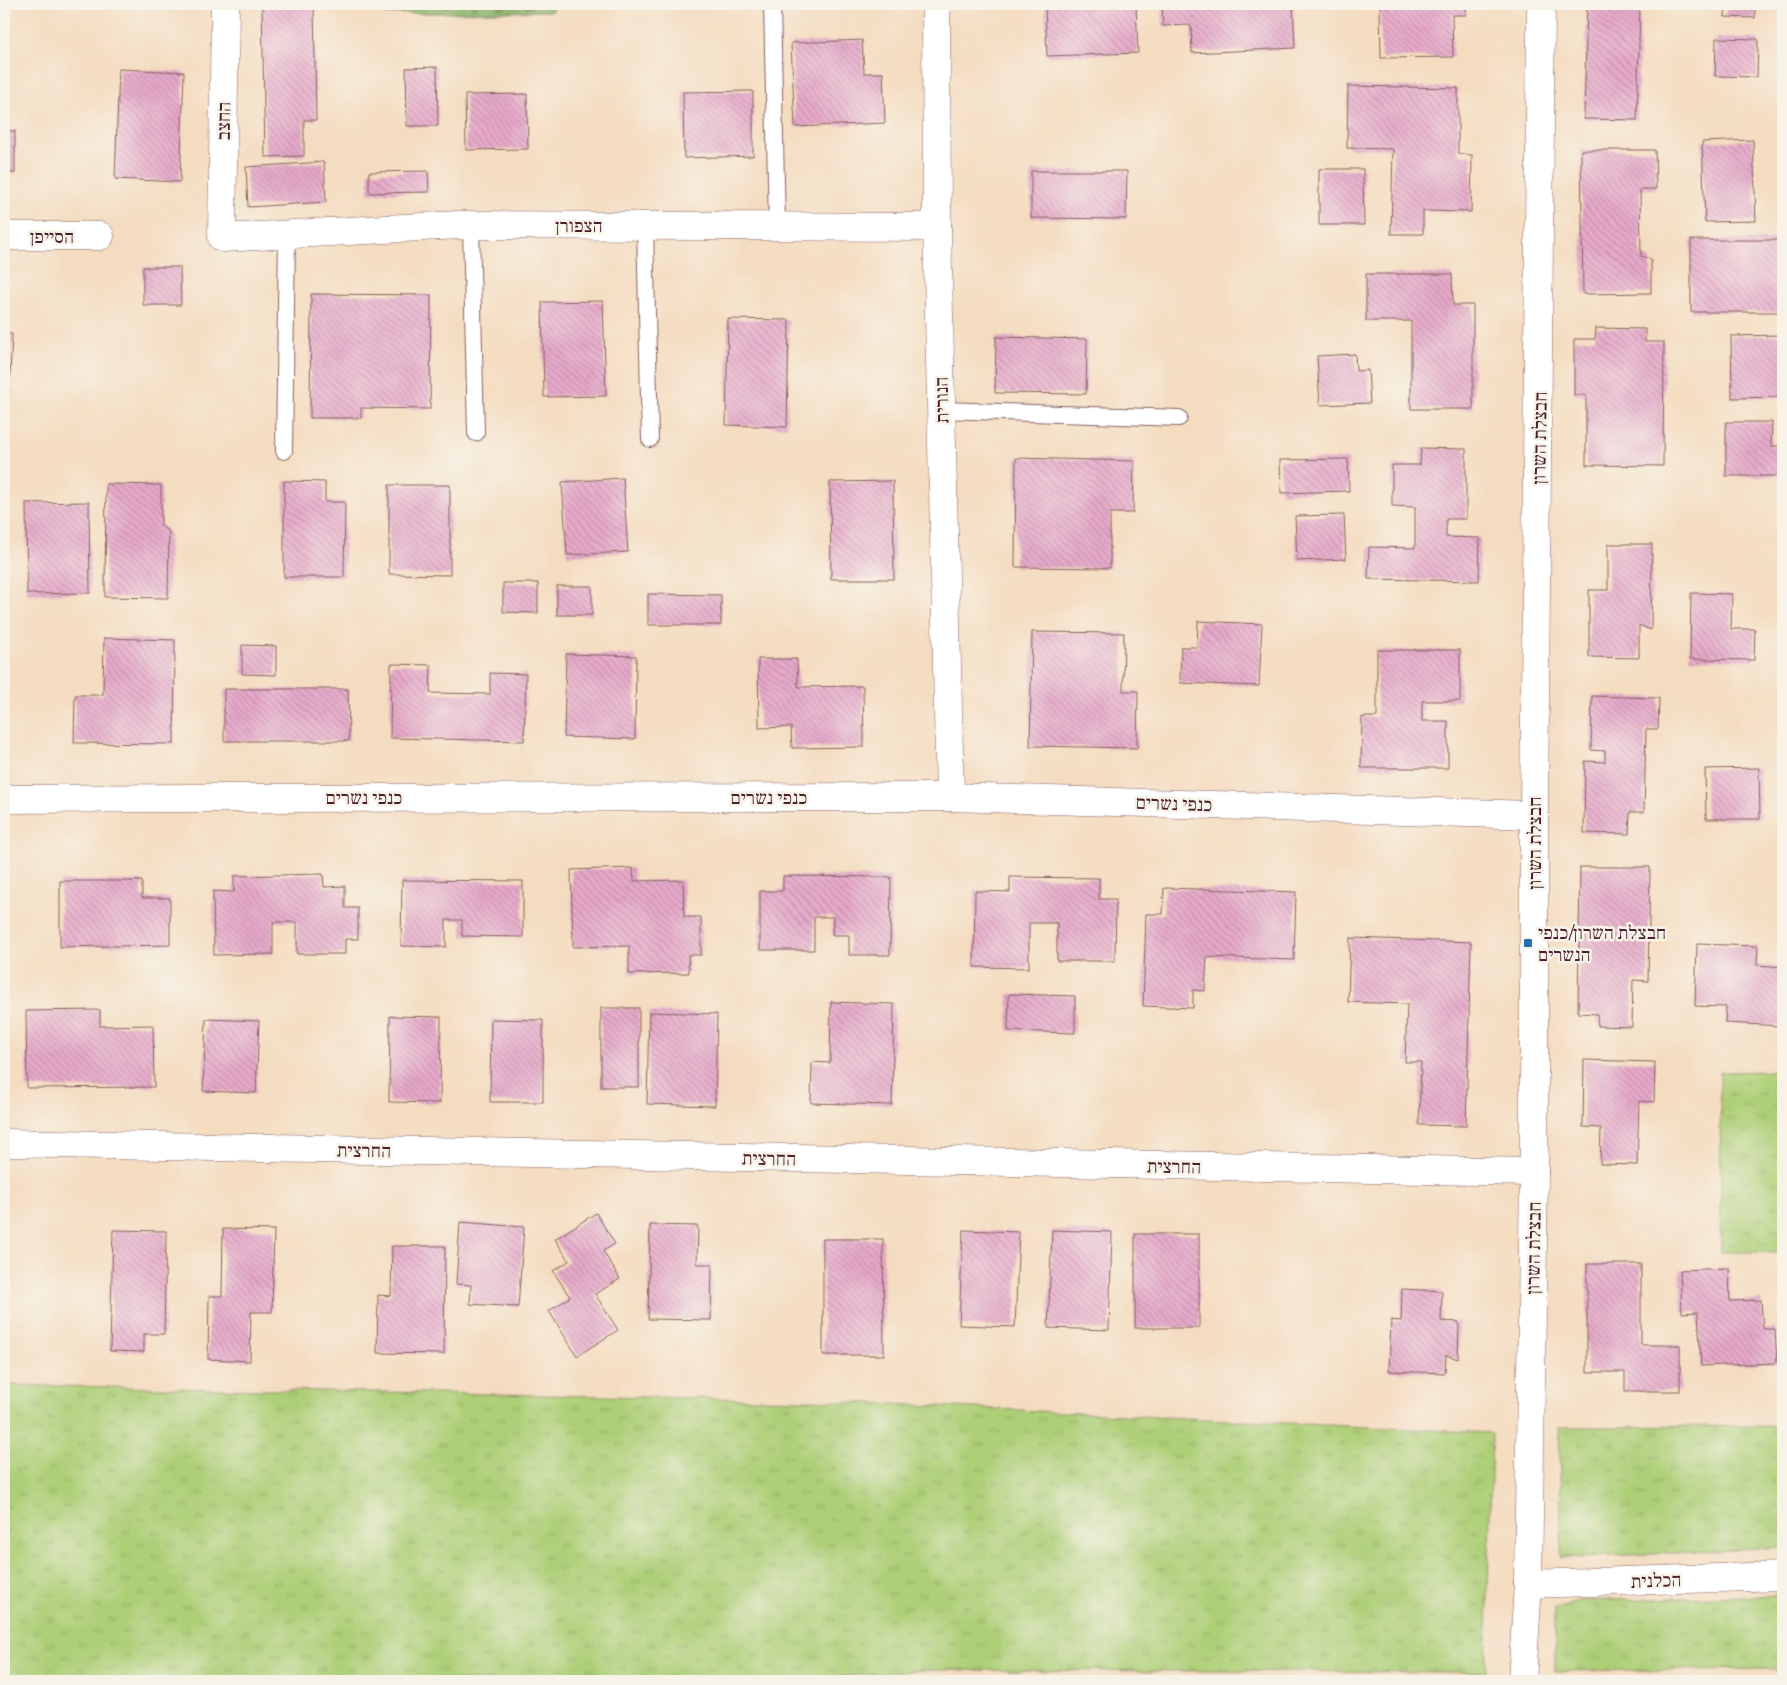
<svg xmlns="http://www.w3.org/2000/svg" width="1787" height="1685" viewBox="0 0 1787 1685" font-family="'IM FELL DW Pica','Frank Ruhl Libre',serif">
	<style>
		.grass { fill: url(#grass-tufts); stroke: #7c7751 }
		.forest { fill: url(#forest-firs); stroke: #6a684a }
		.building { fill: url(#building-back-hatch) }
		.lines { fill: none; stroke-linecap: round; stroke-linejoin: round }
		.service-casing { stroke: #86615f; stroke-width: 18 }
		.minor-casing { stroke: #86615f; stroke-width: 29 }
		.tertiary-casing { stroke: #86615f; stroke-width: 29 }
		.service { stroke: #fff; stroke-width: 16 }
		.minor { stroke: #fff; stroke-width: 28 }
		.tertiary { stroke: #fff; stroke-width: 28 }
		.poi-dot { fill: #1f6fb2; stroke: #f7f3e8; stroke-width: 2 }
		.labels { text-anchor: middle; stroke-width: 5; stroke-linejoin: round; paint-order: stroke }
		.street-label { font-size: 19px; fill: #4a1f2b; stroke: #f7f3e8 }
		.poi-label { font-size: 19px; fill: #4a1f2b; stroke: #f7f3e8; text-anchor: start }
	</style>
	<defs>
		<pattern id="grass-tufts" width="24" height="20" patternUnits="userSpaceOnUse" patternTransform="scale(1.25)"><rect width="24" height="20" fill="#adcf77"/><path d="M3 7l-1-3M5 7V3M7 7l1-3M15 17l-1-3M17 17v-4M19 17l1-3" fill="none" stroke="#96b167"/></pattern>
		<pattern id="forest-firs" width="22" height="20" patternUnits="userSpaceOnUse" patternTransform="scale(1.25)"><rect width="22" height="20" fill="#8ab268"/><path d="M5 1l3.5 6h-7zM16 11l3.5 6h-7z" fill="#739056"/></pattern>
		<pattern id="building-back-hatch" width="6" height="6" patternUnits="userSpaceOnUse" patternTransform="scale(1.25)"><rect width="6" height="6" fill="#e7aacb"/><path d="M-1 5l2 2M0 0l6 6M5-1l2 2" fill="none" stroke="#bd8aa5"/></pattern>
	</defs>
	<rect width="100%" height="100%" fill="#f7f3e8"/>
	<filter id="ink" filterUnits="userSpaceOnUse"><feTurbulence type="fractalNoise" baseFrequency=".02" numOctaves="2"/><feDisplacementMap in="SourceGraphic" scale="10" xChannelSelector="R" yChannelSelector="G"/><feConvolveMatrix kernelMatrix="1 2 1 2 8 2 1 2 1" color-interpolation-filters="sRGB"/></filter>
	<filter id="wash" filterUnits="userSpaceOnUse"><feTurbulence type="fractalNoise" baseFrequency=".0096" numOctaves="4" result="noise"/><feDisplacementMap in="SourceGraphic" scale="20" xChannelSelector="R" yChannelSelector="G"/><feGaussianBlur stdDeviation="1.12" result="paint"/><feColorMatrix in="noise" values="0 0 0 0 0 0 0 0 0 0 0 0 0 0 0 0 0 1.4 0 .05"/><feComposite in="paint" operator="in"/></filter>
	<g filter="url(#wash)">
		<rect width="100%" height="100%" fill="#f4dcc0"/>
		<g class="grass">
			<path d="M1783 1071V1252H1721L1720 1072Z"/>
			<path d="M4 1385 810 1400 1492 1433 1486 1672 923 1670 789 1681H4Z"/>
			<path d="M1783 1426V1548L1562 1558 1559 1427Z"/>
			<path d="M1783 1595V1669L1555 1671V1608L1577 1601Z"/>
		</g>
		<path class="forest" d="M385 4H551L553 11 385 14Z"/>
		<g id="blocks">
			<g class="building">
				<path d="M306 4H314L316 120H304V156L265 157 262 5Z"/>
				<path d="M1045 4H1136L1138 53 1047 56Z"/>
				<path d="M1162 4H1293L1295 48 1192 53 1191 25 1163 26Z"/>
				<path d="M1380 4H1466V15H1452L1453 57 1381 58Z"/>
				<path d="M1587 4 1640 5 1637 120 1584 119Z"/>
				<path d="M1726 4H1755V18L1725 17Z"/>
				<path d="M1716 38 1758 39 1757 77 1715 76Z"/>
				<path d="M862 40 864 73H883L885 123 795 127 791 43Z"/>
				<path d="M437 67 438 126H407L406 68Z"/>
				<path d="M119 69 184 72 180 182 115 179Z"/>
				<path d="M1348 86 1458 88V154L1472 155 1471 212 1423 211V234H1391L1393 149 1347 148Z"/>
				<path d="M753 91V156L684 158 683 92Z"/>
				<path d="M527 94 528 149 466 150 465 95Z"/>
				<rect x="4" y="131" width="11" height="42"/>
				<path d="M1753 140 1756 221 1705 222 1702 142Z"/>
				<path d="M1581 150H1655L1656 189H1640L1641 256 1651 259V293L1583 294Z"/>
				<path d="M324 162 326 202 248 207 246 167Z"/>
				<path d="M1319 169H1363L1364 225H1319Z"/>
				<path d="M428 171 429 192 369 193V172Z"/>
				<path d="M1031 171H1127L1126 219 1031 218Z"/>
				<rect x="1691" y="240" width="92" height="72"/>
				<path d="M143 267H180L181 305H143Z"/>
				<path d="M1366 274H1452L1453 305H1473V409H1411V321H1366Z"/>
				<path d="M311 294 431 295 430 409 361 408V418H310Z"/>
				<path d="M603 301 606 396 544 397 542 302Z"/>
				<path d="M728 319 789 320 787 427 726 425Z"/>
				<path d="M1596 328 1645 329V342H1664L1663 466 1586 465V395H1574V339H1595Z"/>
				<path d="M4 334H12L7 433H4Z"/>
				<path d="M1783 335V397L1732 398 1731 336Z"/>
				<path d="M996 337 1087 339 1086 394 995 393Z"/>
				<path d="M1355 354 1356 371 1368 370 1370 403 1320 405 1317 356Z"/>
				<path d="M1726 422H1772L1771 446H1783V476H1726Z"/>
				<path d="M1421 448 1466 449V519H1446V537L1480 538 1479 581 1368 579 1369 547 1415 548V507L1392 506V465H1420Z"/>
				<path d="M1016 458 1134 461 1133 513H1110V568L1015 567Z"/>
				<path d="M1348 459 1349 491 1281 493 1280 460Z"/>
				<path d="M623 478 628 552 567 555 562 482Z"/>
				<path d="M284 481 325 482V502H345L344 577H284Z"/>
				<path d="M893 481 894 579H831L830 482Z"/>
				<path d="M106 484 161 485V525L169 532 168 598 105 597Z"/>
				<path d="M389 485H450V575L389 574Z"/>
				<path d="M89 502 90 593 27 594 26 503Z"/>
				<path d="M1344 515 1346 559 1297 561 1295 516Z"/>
				<path d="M1608 544H1652L1651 630 1639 625V658L1589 657V590H1608Z"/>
				<path d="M503 583H538V613L503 612Z"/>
				<rect x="557" y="586" width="35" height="29"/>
				<path d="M1691 593 1732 594 1731 629H1755L1754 660 1690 659Z"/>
				<path d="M648 594 721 595V625H648Z"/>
				<path d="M1198 621 1262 624 1259 686 1180 683 1181 647H1197Z"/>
				<path d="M1032 632 1124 633 1123 691H1138L1137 748 1030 746Z"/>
				<path d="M104 638 175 640 174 744 74 743 75 695H103Z"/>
				<path d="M242 645 276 646V675L242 674Z"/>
				<path d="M1377 650H1460V701H1422V721H1448V768H1361L1362 717H1377Z"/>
				<path d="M566 654 636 656 635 739 564 737Z"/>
				<path d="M758 659H797L798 687 863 686 864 747 792 748 791 727 759 728Z"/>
				<path d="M391 664 431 665 430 693 490 694V673L526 674 524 741 390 738Z"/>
				<path d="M224 689H348L349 741H224Z"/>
				<path d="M1592 696 1659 698 1658 729H1646L1644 812H1630L1629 834 1584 833 1585 761 1605 762V751L1591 750Z"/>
				<path d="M1759 768 1760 819H1706L1705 769Z"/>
				<path d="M1580 867H1650L1648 981 1633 980 1632 1027 1598 1026 1597 1014 1578 1013Z"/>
				<path d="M633 868 634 881 683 880 684 917H701V955H688L689 973 629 974V946L573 947 571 870Z"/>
				<path d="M323 874 324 887 345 886V908H358V939H345V954H297V922H273V954L214 955 213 891 234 892V876Z"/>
				<path d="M783 876 891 877 890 955H849V935H832L833 917H814V950H760V891H783Z"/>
				<path d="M1010 877 1099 878V899H1116L1115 961H1057V923H1029V968L974 967 975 891 1010 892Z"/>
				<path d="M402 880 523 881V937L462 936V920H446V947L401 946Z"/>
				<path d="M60 881H142V898H170V945L60 947Z"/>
				<path d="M1164 888 1296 892 1294 960 1207 957 1205 991 1193 990V1008L1143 1006 1146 914H1163Z"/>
				<path d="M1350 938 1471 942 1466 1126 1419 1125 1421 1062H1405L1407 1004 1348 1002Z"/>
				<path d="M1697 944 1758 946 1757 965 1783 967 1782 1026 1725 1023 1726 1007 1695 1006Z"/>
				<path d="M1009 994 1075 996V1033L1008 1031Z"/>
				<path d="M831 1002 894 1004 892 1105 811 1103 812 1062 830 1063Z"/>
				<rect x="601" y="1008" width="38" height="79"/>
				<path d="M100 1010V1026L153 1025 154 1087 27 1088 26 1011Z"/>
				<path d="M649 1012 717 1014 715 1106 647 1104Z"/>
				<path d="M390 1016 441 1017 440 1103 389 1102Z"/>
				<path d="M206 1019 259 1021 256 1093 203 1091Z"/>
				<path d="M491 1019 543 1020V1102H490Z"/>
				<path d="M1584 1060 1655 1062 1654 1102 1639 1101 1637 1165 1600 1164 1601 1128 1583 1127Z"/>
				<path d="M596 1213 615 1244 603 1251 620 1279 595 1294 618 1330 577 1356 549 1311 570 1297 553 1271 569 1261 555 1239Z"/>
				<path d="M460 1222 524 1227 518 1307 470 1304 471 1285 456 1284Z"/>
				<path d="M650 1225 698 1226 697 1264H712L711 1320 648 1319Z"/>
				<path d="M223 1229 274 1230 272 1312H251L250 1361 208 1359 209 1296H222Z"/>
				<path d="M113 1230 166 1231 164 1334H144V1352L110 1351Z"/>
				<path d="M963 1230 1019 1232 1015 1327 959 1325Z"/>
				<path d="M1052 1230 1112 1232 1109 1330 1048 1328Z"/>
				<rect x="1135" y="1234" width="64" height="94"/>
				<path d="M823 1239H883L884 1355H823Z"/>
				<path d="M392 1246H445L444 1354 377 1353 378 1295 391 1296Z"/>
				<path d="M1587 1264H1641V1345H1680V1391H1625V1372H1587Z"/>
				<path d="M1729 1268 1730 1301 1761 1300 1763 1329H1775L1777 1363 1701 1366 1698 1312 1682 1313 1680 1270Z"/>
				<path d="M1402 1289 1442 1291 1441 1321 1459 1322 1458 1359 1446 1355 1445 1373 1389 1371 1391 1320 1401 1321Z"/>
			</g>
		</g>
	</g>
	<g filter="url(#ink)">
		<use href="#blocks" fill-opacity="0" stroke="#86615f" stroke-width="1"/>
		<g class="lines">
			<defs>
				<g id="service">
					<path d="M772 4 777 226"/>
					<path d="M471 225 476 433"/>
					<path d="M645 226 650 439"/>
					<path d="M941 410 1179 418"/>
					<path d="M284 451 287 234"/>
				</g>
				<g id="minor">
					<path d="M225 4 222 238 458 225 937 227"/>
					<path d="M936 4 937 227 950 797"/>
					<path d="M4 236H100"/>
					<path d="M4 799 195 798 950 797 1534 815"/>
					<path d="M4 1143 1534 1172"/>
					<path d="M1528 1584 1783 1576"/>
				</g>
				<path id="tertiary" d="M1522 1681 1528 1584 1534 1172V815L1541 4"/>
			</defs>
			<use href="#service" class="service-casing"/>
			<use href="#minor" class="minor-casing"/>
			<use href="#tertiary" class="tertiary-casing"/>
			<use href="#service" class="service"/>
			<use href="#minor" class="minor"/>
			<use href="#tertiary" class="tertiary"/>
		</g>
	</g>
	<rect class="poi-dot" x="1523" y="938" width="10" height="10" rx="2.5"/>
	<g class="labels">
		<g class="street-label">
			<text transform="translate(223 121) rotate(-89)" y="7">החצב</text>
			<text x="579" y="232">הצפורן</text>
			<text x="52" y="243">הסייפן</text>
			<text transform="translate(941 400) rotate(-91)" y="7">הנורית</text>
			<text transform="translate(1539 438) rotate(-89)" y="7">חבצלת השרון</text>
			<text x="364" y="804">כנפי נשרים</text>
			<text x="769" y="804">כנפי נשרים</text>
			<text transform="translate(1174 803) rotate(2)" y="7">כנפי נשרים</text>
			<text transform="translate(1534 843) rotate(-90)" y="7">חבצלת השרון</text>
			<text transform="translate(364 1150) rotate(1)" y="7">החרצית</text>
			<text transform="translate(769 1158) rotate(1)" y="7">החרצית</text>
			<text transform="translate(1174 1166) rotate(1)" y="7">החרצית</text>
			<text transform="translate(1533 1248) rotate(-89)" y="7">חבצלת השרון</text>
			<text transform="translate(1656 1580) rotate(-2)" y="7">הכלנית</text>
		</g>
		<g class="poi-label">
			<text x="1538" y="939">חבצלת השרון/כנפי<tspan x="1538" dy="22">הנשרים</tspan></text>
		</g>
	</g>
	<rect width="1787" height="1685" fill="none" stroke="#f7f3e8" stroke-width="20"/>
</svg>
